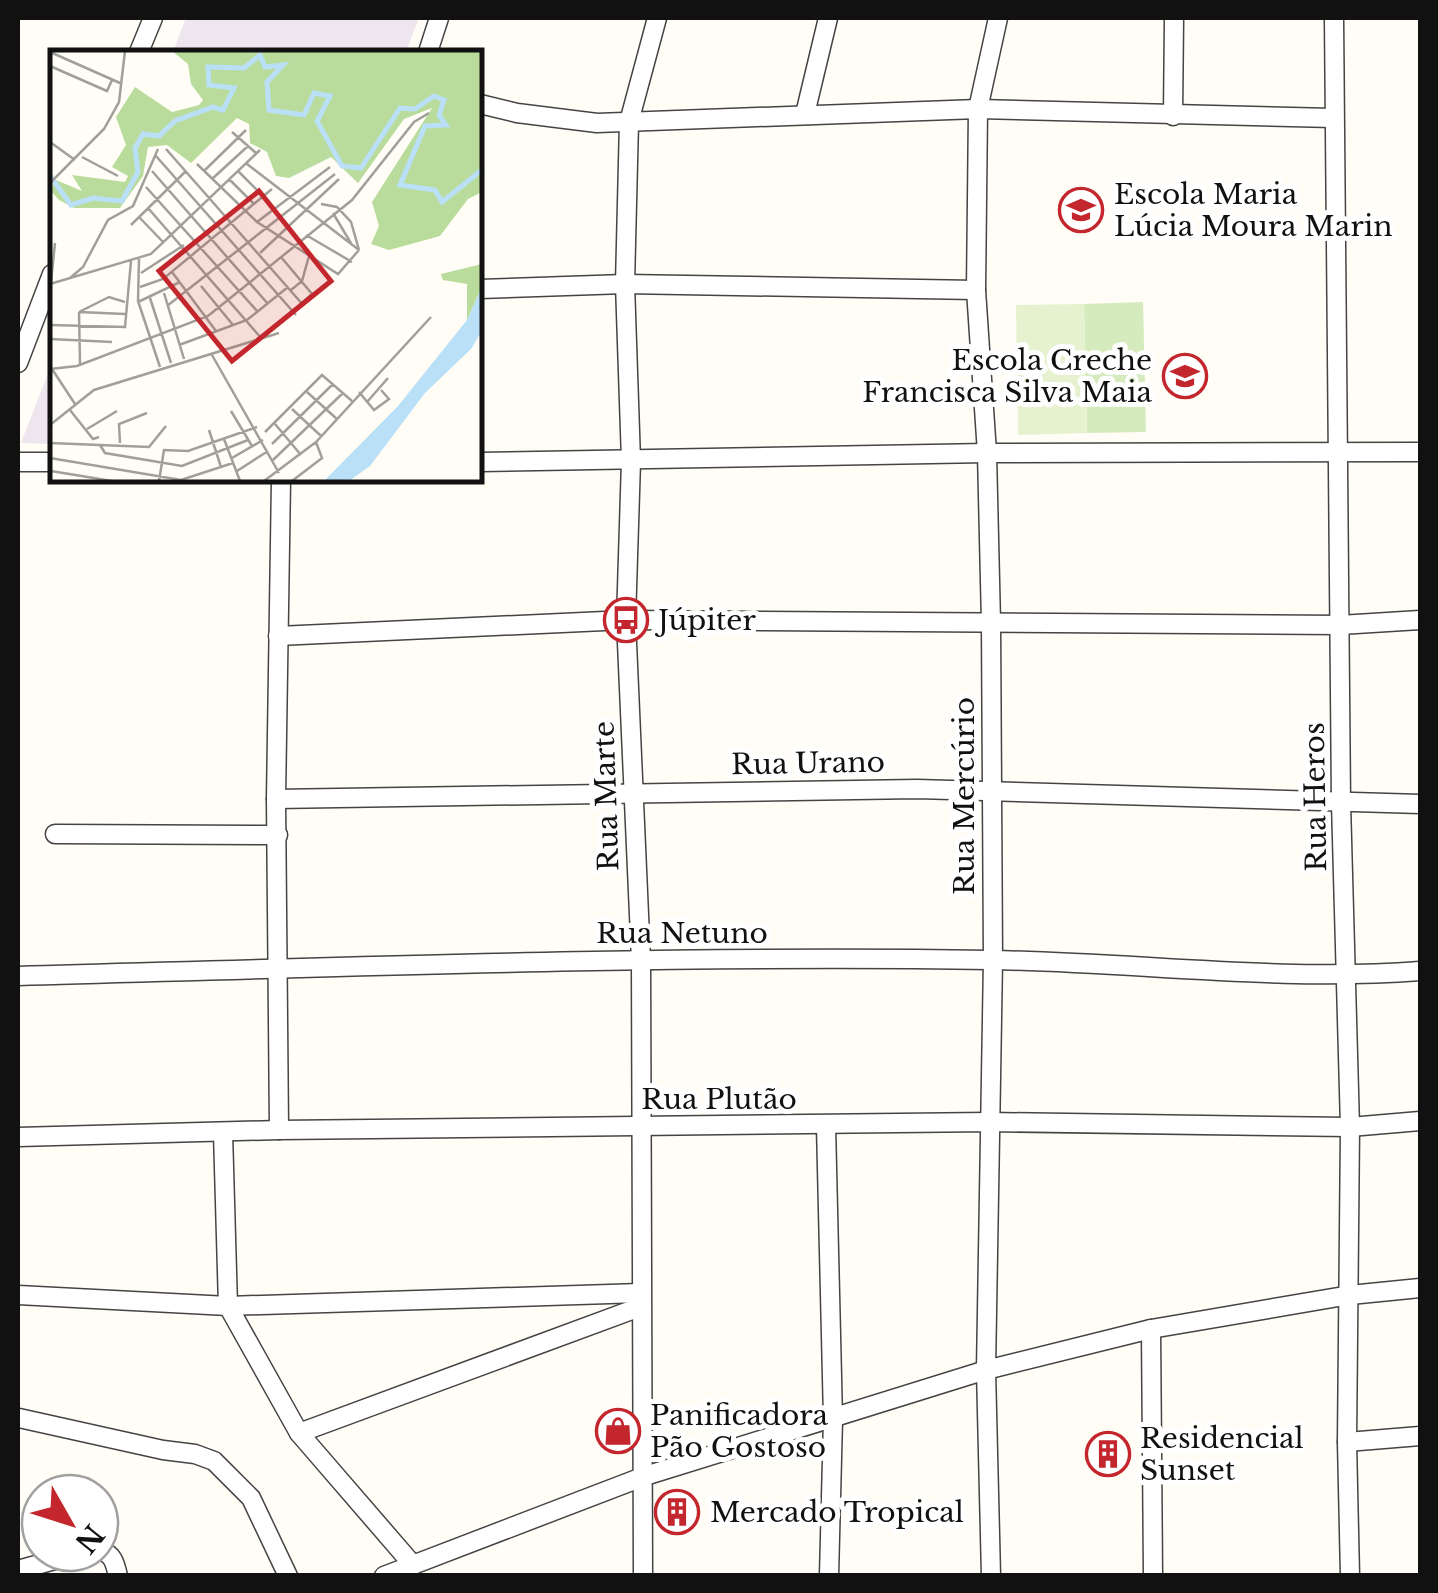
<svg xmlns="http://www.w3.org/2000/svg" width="1438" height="1593" viewBox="0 0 1438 1593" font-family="'Libre Baskerville',serif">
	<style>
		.industrial { fill: #eee6ef }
		.green { fill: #d5ebbd }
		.pitch { fill: #e6f2cf }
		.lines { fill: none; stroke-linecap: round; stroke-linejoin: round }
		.minor-casing { stroke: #444; stroke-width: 21 }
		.minor { stroke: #fff; stroke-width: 18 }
		.labels { text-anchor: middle; stroke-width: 10; stroke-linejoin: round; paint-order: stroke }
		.poi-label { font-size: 28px; fill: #111; stroke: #fff; text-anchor: start }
		.street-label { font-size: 28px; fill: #111; stroke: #fff }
		.inset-river { fill: none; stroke: #b9e0f7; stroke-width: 5 }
		.inset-road { fill: none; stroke: #a09f9a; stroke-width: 2.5 }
		.view { fill: #c4262e; fill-opacity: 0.15; stroke: #c4262e; stroke-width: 5 }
		.inset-edge { fill: none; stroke: #111; stroke-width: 5 }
	</style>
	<rect width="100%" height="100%" fill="#fffdf5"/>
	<g class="industrial">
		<path d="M186 18H419L406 52H173Z"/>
		<path d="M52 363V444L21 443Z"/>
	</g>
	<path class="green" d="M1143 302 1146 432 1087 433 1084 304Z"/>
	<path class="pitch" d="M1084 304 1087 433 1018 435 1016 305Z"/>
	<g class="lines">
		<defs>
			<g id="minor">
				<path d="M1334 18 1341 803 1350 1127 1347 1442 1350 1576"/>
				<path d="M139 52 153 18"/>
				<path d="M428 52 439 18"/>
				<path d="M480 104 517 113 597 123 978 109 1333 118"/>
				<path d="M805 114 828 18"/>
				<path d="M1173 116 1174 18"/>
				<path d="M480 289 625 284 976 290"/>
				<path d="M18 363 52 274"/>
				<path d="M18 462H52"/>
				<path d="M480 462 987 453 1420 452"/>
				<path d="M278 636 626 620 1340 625 1420 620"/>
				<path d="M276 799 917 789 1420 804"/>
				<path d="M55 834 278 835"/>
				<path d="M18 976C342 967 667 955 991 960 1134 962 1277 982 1420 971"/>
				<path d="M826 1126 833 1419 829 1576"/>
				<path d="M279 1130 276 799 281 480"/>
				<path d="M223 1133 228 1306 299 1433 413 1565"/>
				<path d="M18 1137 279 1130 989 1122 1350 1127 1420 1121"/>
				<path d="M18 1295 228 1306 641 1293"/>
				<path d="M1151 1329 1153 1576"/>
				<path d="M19 1418 163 1450 195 1454 214 1461 251 1498 288 1576"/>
				<path d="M299 1433 640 1307"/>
				<path d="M1347 1442 1420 1436"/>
				<path d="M100 1550C113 1554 115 1563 118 1576"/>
				<path d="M18 1570 80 1553"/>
				<path d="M384 1576 645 1476 986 1370 1151 1329 1350 1295 1420 1288"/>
				<path d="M643 1576 641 960 626 620 631 461 625 284 629 122 657 18"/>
				<path d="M991 1576 986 1370 993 960 991 623 987 453 976 290 978 109 998 18"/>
			</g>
		</defs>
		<use href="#minor" class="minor-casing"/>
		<use href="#minor" class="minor"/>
	</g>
	<defs>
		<symbol id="school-ring" viewBox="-11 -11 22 22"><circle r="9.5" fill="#fff" stroke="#c4262e" stroke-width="1.5"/><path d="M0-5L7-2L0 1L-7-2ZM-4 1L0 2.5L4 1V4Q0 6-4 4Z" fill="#c4262e"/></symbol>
		<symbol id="bus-ring" viewBox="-11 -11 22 22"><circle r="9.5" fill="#fff" stroke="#c4262e" stroke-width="1.5"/><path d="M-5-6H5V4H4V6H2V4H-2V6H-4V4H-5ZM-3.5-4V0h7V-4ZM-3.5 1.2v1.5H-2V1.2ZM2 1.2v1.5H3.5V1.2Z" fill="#c4262e"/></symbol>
		<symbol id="shop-ring" viewBox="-11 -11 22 22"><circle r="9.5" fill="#fff" stroke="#c4262e" stroke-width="1.5"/><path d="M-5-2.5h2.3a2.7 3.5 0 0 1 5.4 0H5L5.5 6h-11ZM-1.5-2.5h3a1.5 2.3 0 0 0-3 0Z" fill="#c4262e"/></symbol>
		<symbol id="building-ring" viewBox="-11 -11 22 22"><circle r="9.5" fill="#fff" stroke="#c4262e" stroke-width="1.5"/><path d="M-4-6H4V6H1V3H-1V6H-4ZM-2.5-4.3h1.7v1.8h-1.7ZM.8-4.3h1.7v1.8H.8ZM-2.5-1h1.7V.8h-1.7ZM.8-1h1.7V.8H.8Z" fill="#c4262e"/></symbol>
	</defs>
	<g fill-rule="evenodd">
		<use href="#school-ring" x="1056" y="185" width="50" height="50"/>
		<use href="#school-ring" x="1160" y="351" width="50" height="50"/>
		<use href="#bus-ring" x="601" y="595" width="50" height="50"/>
		<use href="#shop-ring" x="593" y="1406" width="50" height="50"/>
		<use href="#building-ring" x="1083" y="1429" width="50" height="50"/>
		<use href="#building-ring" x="652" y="1487" width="50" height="50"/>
	</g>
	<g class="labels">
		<g class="poi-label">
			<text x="1114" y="204">Escola Maria<tspan x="1114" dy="32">Lúcia Moura Marin</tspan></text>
			<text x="1152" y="370" text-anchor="end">Escola Creche<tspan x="1152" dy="32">Francisca Silva Maia</tspan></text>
			<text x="658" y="630">Júpiter</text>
			<text x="650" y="1425">Panificadora<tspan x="650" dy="32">Pão Gostoso</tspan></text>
			<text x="1140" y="1448">Residencial<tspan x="1140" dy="32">Sunset</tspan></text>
			<text x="710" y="1522">Mercado Tropical</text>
		</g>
		<g class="street-label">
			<text transform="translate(808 763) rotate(-1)" y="10">Rua Urano</text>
			<text transform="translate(606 796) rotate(-92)" y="10">Rua Marte</text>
			<text transform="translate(964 796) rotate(-90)" y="10">Rua Mercúrio</text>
			<text transform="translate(1315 797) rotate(-91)" y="10">Rua Heros</text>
			<text x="682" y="943">Rua Netuno</text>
			<text x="719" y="1109">Rua Plutão</text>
		</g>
	</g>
	<g transform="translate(50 50)">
		<rect width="432" height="432" fill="#fffdf5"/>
		<path d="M122 1H432V142L418 149 390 186 339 200 321 194 329 176 322 152 382 58 354 69 308 133 281 107 239 128 226 126 217 102 200 93 199 74 187 68 141 113 117 95 98 97 93 126 70 158H24L9 150 0 140 6 130 32 141 22 125 75 132 78 126 62 117 76 95 66 67 85 37 122 62 149 55 153 50 141 34 138 14ZM432 214V237L417 270V234L393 230 391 224Z" fill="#b9dc9c"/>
		<path d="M432 237V281L421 299 375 343 320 416 299 431H274L348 356 417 270Z" fill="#b9e0f7"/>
		<path class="inset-river" d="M0 126 21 155 43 148 72 151 88 122 85 98 93 84 109 86 125 71 163 57 173 60 184 38 159 35 158 17 194 18 210 5 215 17 233 15 217 32 219 60 254 65 264 43 280 46 267 71 292 116 311 118 350 58 365 59 384 46 394 50 389 65 396 75 375 76 350 135 385 140 392 152 433 119"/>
		<path class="inset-road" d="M0 2 70 33M0 16 57 41 62 30M182 82 206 103M0 92 25 110M116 99 254 256M106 106 246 265M32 107 68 126M147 114 207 172 288 224 309 200M197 114 309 200M102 121 218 254M154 121 196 80M188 121 213 146M162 129 198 96M179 129 204 154M0 133 54 79 69 52 75 1M96 137 208 262M271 154 287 157 301 172 309 200M98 158 212 289M283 163 302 195M89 167 114 193M207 172 280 117M81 175 136 121M256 185 302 212M210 203 289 129M231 207 262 244 252 253M89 209 88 251 110 317M122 222 166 281M91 223 134 195M20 228 33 217 58 170 83 156 108 99M1 232 5 193M0 234 101 204 210 100M151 236 183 275M90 237 113 229 222 139M241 240 252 231 259 206M114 243 134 309M100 248 121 313M88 252 130 232M117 256 285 124M29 262 30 314M29 262 59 247 75 252M29 262 75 264M0 275 75 277 81 211M0 289 62 292M129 295 197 270 238 237M162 305 229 423M0 319 27 316 158 266 302 150 364 72 379 63M2 319 25 354M257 342 288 370M309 342 324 360 339 349 331 340M317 352 338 328M242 359 271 386M20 360 43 389 49 387M181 361 202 396M225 374 251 405M0 375 44 340 229 283M37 379 67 361M159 380 171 417M215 382 272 325 302 351M174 389 190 431M0 393 99 397 116 376M70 393 69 374 97 363M222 394 283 334M50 395 55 403 132 416 198 390M0 408 131 430 183 413M182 408 213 390M223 410 293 343M1 421 62 431M187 421 218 401M109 431 114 400 138 401 207 377M214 431 266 392 381 267M242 431 272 408 266 392"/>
		<path class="view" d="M209 141 281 231 182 311 109 221Z"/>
		<rect width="432" height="432" class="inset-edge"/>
	</g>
	<rect width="1438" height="1593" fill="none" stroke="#111111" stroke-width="40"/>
	<g transform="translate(70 1523) rotate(129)"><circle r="48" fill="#ffffff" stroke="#a0a0a0" stroke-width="2.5"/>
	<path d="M0-8L18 38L0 25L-18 38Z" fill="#c4262e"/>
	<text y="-15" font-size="28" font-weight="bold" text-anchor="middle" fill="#111111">N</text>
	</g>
</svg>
